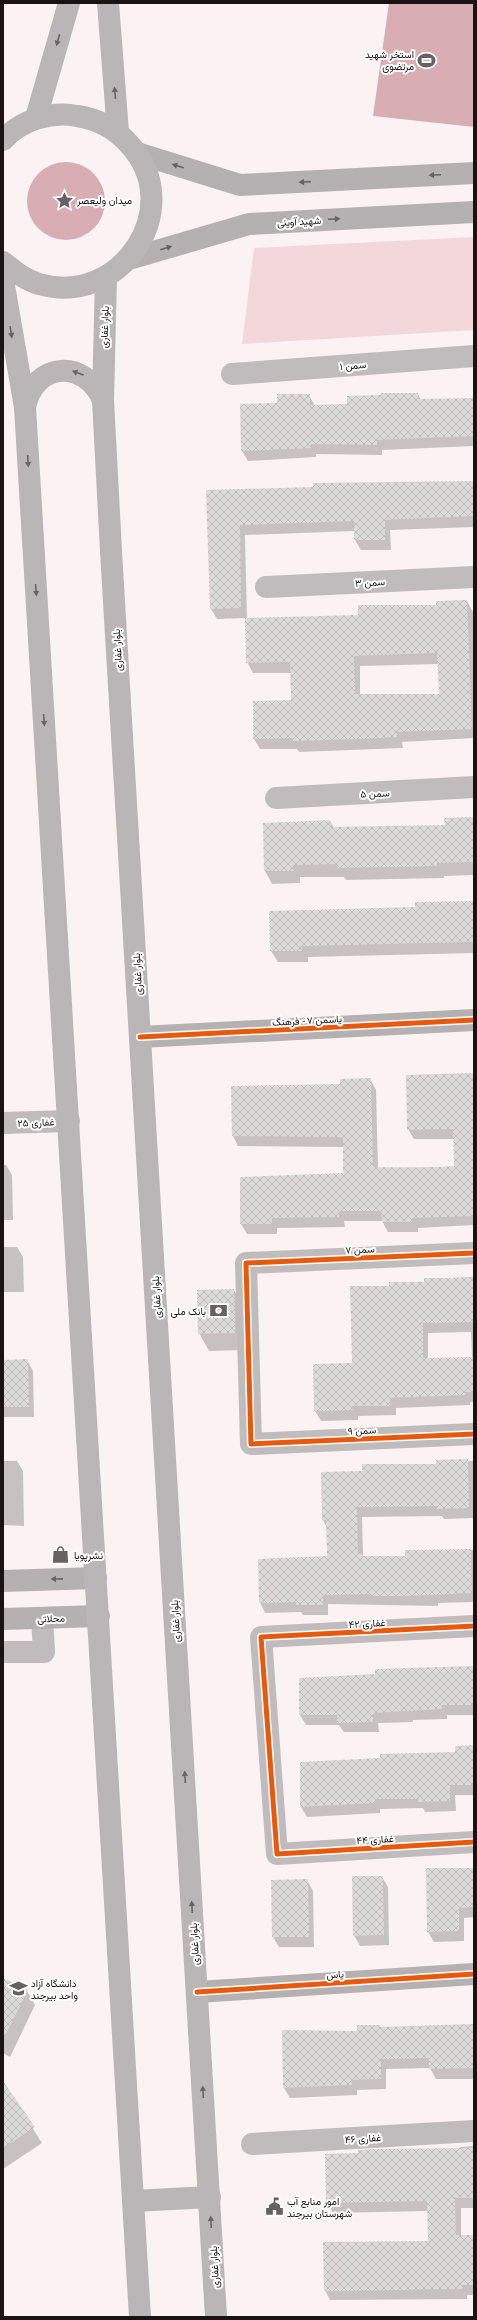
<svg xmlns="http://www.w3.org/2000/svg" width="477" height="2320" viewBox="0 0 477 2320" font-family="'PT Sans',Vazirmatn,sans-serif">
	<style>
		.grass { fill: #f2d8db }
		.water { fill: #d8adb4 }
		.shadow { fill: #0003; fill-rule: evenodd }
		.building { fill: url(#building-cross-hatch); fill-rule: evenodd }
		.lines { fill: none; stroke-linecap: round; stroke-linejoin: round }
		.street { stroke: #c0bcbd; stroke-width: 22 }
		.secondary { stroke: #b5b1b2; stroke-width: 22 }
		.primary { stroke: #bab5b6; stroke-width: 22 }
		.cycleway-casing { stroke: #fff; stroke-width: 8 }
		.cycleway { stroke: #e8590c; stroke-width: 5 }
		.oneway { fill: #6a6465 }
		.oneway2 { fill: #676263 }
		.labels { text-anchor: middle; stroke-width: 4; stroke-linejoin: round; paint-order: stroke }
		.poi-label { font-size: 10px; fill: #191314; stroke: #fff; text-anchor: start }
		.street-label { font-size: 10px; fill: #191314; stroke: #fff }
	</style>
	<defs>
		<pattern id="building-cross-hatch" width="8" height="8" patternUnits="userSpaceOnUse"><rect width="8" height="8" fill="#dcdbda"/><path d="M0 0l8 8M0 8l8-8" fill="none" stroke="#bcbbba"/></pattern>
	</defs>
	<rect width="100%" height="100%" fill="#fbf2f3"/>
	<path class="grass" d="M474 237V330L242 344 254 248Z"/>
	<g class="water">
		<path d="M389 3 474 4V127L373 116Z"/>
		<circle cx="66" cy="201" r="39"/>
	</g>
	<g class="shadow">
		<path d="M418 394 421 400 474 399V446L382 450V455L316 454V457L248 461 242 451 278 404 309 395 315 406 348 405Z"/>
		<path d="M474 482V527L390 530 391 550H361L355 540V531L245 535 247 619 359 616 467 601 473 612 474 738 402 742 403 748 299 752 297 749H260L254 739 292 701 291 673H253L247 662 246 618 217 619 211 609 207 491ZM439 664 440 695H360V666Z"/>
		<path d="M474 819V875L444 876V878L346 880 344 877H300V883L272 884 265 871 330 821 334 828 446 826Z"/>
		<path d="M474 902V953L308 957V962H278L271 951 416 908Z"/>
		<path d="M474 1074V1225L418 1228V1232H388L382 1221H344L345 1227 277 1228V1234H247L241 1224V1178L344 1174V1147L238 1146 233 1136 341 1085 370 1079 376 1090 378 1168 455 1167 454 1139H414L408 1129Z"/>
		<path d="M3 1165H6L12 1175 13 1220H3Z"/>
		<path d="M3 1247H17L23 1257 24 1292H3Z"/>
		<path d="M474 1277V1402H470V1405L396 1408V1415L358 1416V1420L321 1421 315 1411 353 1364 390 1287 425 1283V1279ZM471 1332 472 1358 428 1359V1333Z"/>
		<path d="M234 1290 244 1308 245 1350 209 1351 199 1333Z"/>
		<path d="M27 1360 33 1371 34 1417H3V1361Z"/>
		<path d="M3 1461H17L23 1471 24 1526 3 1525Z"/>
		<path d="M437 1461H474V1518L444 1519 442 1516 362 1517 363 1555 364 1557H406V1551L474 1550V1602L438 1603V1606L328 1604V1615H303L301 1612 265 1613 260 1602 328 1557 327 1528 323 1520 322 1472H363L437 1465Z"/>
		<path d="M474 1667V1715H447V1719L413 1720V1722L378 1723 379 1732H344L339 1725H306L300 1715 376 1675Z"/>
		<path d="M474 1747V1795H455L456 1811 425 1812 423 1808 380 1809V1813L307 1817 301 1807Z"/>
		<path d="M474 1869V1917L464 1918V1941L434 1942 428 1932Z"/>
		<path d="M382 1877 388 1887 389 1945 360 1946 354 1935Z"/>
		<path d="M307 1880 313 1891 314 1947H279L273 1937Z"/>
		<path d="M3 1979 27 1991 35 2005 10 2057 3 2053Z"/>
		<path d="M474 2025V2079H436L430 2068 386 2069V2089L357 2090V2095L290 2098 284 2088 358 2032 380 2026 381 2028Z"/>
		<path d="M3 2082 42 2143 3 2169Z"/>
		<path d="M474 2146V2208H461V2236H474V2295H467V2299L330 2300 325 2290 429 2242 428 2211 333 2213 327 2203 326 2155 460 2149V2147Z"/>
	</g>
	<g class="building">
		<path d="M381 393H418V399L474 398V436L377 440V445L311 444V448L241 451 240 404 277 403V394H310V405L347 404V396L381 395Z"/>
		<path d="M474 481V516L385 520V540H354V521L240 525 241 608 210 609 206 490 313 487V483Z"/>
		<path d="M467 600 472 729 397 732V737L358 739 292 741V738L253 739V701L291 700 290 662 246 663 245 618 358 615V605H436V601ZM437 653 439 694H355L354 656Z"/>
		<path d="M474 817V862L437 863V866L338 868V864L293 865 294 871H264L263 823 330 820 331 827 445 825 444 818Z"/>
		<path d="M474 901V942L302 946V951H270L269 911 415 907V902Z"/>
		<path d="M474 1073V1216L412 1218V1222H382L381 1211H339V1217L272 1218V1224H240V1177L343 1173V1137L232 1136 231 1086 340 1084V1079L371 1078 373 1167 421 1168 454 1166 453 1129 407 1130 406 1075Z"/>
		<path d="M424 1278H474V1322L423 1323V1358L474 1357V1392H465V1395L390 1398V1406H352L353 1410 314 1411 313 1364 352 1363 350 1286H389V1282H424Z"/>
		<path d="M234 1289 235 1333 198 1334 197 1290Z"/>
		<path d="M28 1359 29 1407H3V1360Z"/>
		<path d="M468 1459 469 1508 437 1509V1506L357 1507 358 1554H363V1556H405V1550L471 1549 472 1593 405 1596H372V1594L323 1595V1605H296V1602L259 1603 258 1559 327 1556 326 1520H322L321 1472 362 1471V1464H436V1460Z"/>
		<path d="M474 1666V1705H442V1709L373 1713V1722L337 1723V1715H299V1678L375 1674V1669Z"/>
		<path d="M474 1745V1785H450V1801L418 1802V1799H375V1803L300 1807V1762L380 1758V1754L455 1752V1746Z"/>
		<path d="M426 1868H474V1907L459 1908V1931L427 1932Z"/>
		<path d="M352 1876H383L384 1935 353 1936Z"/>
		<path d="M308 1879 309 1937H272L271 1880Z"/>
		<path d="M3 1978 28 1990 3 2040Z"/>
		<path d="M474 2024V2068L429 2069V2058L381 2059V2079L351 2080 352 2085 283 2088 282 2030 357 2031V2025H380V2027Z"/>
		<path d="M3 2081 35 2127 3 2148Z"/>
		<path d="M474 2148V2198H455L456 2235H474V2285H462V2289L324 2291 323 2242 428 2241 427 2201 326 2203 325 2154 358 2153V2150L373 2149Z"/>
	</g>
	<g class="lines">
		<g class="street">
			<path d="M232 374 474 356"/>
			<path d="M266 587 474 577"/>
			<path d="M276 798 474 787"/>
			<path d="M3 1123 69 1121"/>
			<path d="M474 1253 246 1263 251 1444 474 1434"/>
			<path d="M474 1626 261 1637 277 1854 474 1842"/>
			<path d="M3 1652H44L42 1618"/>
			<path d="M252 2144 474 2131"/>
		</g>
		<g class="secondary">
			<path d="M137 153 240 185 474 173"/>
			<path d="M129 259 249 224 474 212"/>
			<path d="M140 1037 474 1020"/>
			<path d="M3 1581 96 1578"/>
			<path d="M3 1619 99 1616"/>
			<path d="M197 1992 474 1974"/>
		</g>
		<g class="primary">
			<path d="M108 3 118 132"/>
			<path d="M36 118 69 3"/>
			<path d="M3 140C21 120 51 111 77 116 98 119 115 128 129 144 188 207 121 308 39 284 25 280 14 271 3 262"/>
			<path d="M106 277 103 400 111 551 216 2317"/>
			<path d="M3 280 25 407 140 2317"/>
			<path d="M25 407C35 361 85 359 103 400"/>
			<path d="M133 2201 210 2197"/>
		</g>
		<defs>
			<g id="cycleway">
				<path d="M140 1037 474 1020"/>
				<path d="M474 1253 246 1263 251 1444 474 1434"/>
				<path d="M474 1626 261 1637 277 1854 474 1842"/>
				<path d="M197 1992 474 1974"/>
			</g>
		</defs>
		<use href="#cycleway" class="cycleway-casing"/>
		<use href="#cycleway" class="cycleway"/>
	</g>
	<defs><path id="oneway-solid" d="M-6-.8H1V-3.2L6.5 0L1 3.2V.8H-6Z"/></defs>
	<g class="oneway">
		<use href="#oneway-solid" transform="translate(58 40) rotate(106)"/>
		<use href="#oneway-solid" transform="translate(115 93) rotate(-94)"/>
		<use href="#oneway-solid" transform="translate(11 332) rotate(81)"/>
		<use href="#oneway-solid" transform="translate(78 373) rotate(-160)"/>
		<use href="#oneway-solid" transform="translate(28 461) rotate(87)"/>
		<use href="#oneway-solid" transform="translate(36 590) rotate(86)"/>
		<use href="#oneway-solid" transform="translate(44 720) rotate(86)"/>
		<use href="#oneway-solid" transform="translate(185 1777) rotate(-93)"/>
		<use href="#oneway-solid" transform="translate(192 1907) rotate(-93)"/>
		<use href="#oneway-solid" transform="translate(203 2092) rotate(-93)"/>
		<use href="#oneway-solid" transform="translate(211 2222) rotate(-93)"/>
	</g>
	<g class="oneway2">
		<use href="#oneway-solid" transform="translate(178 166) rotate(-163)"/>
		<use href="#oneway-solid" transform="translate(435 175) rotate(177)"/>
		<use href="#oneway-solid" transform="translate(305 182) rotate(177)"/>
		<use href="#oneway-solid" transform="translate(334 219) rotate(-3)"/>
		<use href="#oneway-solid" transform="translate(166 248) rotate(-17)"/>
		<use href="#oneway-solid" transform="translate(57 1579) rotate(179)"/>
	</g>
	<defs>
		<symbol id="stadium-bare" viewBox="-9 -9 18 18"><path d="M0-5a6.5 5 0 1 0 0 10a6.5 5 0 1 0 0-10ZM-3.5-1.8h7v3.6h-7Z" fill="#686162" stroke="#fff" stroke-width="2.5" paint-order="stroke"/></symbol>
		<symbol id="sight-bare" viewBox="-9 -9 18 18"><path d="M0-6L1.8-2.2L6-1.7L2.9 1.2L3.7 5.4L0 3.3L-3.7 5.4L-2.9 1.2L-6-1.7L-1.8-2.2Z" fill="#686162" stroke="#fff" stroke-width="2.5" paint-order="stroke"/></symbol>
		<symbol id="bank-bare" viewBox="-9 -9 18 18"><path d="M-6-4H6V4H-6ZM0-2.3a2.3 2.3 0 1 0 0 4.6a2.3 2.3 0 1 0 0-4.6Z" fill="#686162" stroke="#fff" stroke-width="2.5" paint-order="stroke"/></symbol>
		<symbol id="shop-bare" viewBox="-9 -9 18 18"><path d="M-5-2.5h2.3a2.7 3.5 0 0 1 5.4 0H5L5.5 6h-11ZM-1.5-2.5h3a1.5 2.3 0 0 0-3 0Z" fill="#686162" stroke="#fff" stroke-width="2.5" paint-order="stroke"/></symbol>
		<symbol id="university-bare" viewBox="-9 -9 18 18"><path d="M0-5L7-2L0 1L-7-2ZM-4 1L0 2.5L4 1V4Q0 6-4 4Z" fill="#686162" stroke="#fff" stroke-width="2.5" paint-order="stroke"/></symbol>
		<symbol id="civic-bare" viewBox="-9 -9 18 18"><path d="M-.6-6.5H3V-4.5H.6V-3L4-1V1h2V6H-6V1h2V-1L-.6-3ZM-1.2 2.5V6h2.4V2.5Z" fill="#686162" stroke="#fff" stroke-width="2.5" paint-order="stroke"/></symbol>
	</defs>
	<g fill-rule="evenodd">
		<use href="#stadium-bare" x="414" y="48" width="25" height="25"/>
		<use href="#sight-bare" x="52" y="188" width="25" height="25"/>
		<use href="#bank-bare" x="206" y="1298" width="25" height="25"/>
		<use href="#shop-bare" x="48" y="1542" width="25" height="25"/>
		<use href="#university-bare" x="6" y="1976" width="25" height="25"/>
		<use href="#civic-bare" x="262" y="2194" width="25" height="25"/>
	</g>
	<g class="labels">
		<g class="poi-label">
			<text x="414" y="58" text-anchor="end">استخر شهید<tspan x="414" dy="12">مرتضوی</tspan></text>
			<text x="77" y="204">میدان ولیعصر</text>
			<text x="206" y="1315" text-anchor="end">بانک ملی</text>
			<text x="74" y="1559">نشرپویا</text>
			<text x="31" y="1987">دانشگاه آزاد<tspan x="31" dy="12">واحد بیرجند</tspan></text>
			<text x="287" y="2205">امور منابع آب<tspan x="287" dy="12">شهرستان بیرجند</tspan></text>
		</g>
		<g class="street-label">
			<text transform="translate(299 221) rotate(-3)" y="4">شهید آوینی</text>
			<text transform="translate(104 327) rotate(-88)" y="4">بلوار غفاری</text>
			<text transform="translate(353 365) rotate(-4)" y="4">سمن ۱</text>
			<text transform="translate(370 582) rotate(-3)" y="4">سمن ۳</text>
			<text transform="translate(117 650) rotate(-93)" y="4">بلوار غفاری</text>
			<text transform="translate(375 793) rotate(-3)" y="4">سمن ۵</text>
			<text transform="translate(137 974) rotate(-93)" y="4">بلوار غفاری</text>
			<text transform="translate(307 1020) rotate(-3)" y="4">یاسمن ۷ - فرهنگ</text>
			<text transform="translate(36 1122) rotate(-2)" y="4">غفاری ۲۵</text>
			<text transform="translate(360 1249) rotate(-3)" y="4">سمن ۷</text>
			<text transform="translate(156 1297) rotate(-93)" y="4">بلوار غفاری</text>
			<text transform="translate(362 1430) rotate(-3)" y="4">سمن ۹</text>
			<text transform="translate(51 1618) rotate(-2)" y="4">محلاتی</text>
			<text transform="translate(175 1621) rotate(-93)" y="4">بلوار غفاری</text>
			<text transform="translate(367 1623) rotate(-3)" y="4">غفاری ۴۲</text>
			<text transform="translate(375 1839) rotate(-3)" y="4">غفاری ۴۴</text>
			<text transform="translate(194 1944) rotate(-93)" y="4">بلوار غفاری</text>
			<text transform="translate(335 1974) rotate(-4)" y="4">یاس</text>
			<text transform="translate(363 2138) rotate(-3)" y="4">غفاری ۴۶</text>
			<text transform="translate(214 2267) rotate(-93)" y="4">بلوار غفاری</text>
		</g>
	</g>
	<rect width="477" height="2320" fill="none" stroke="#191314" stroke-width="8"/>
</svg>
